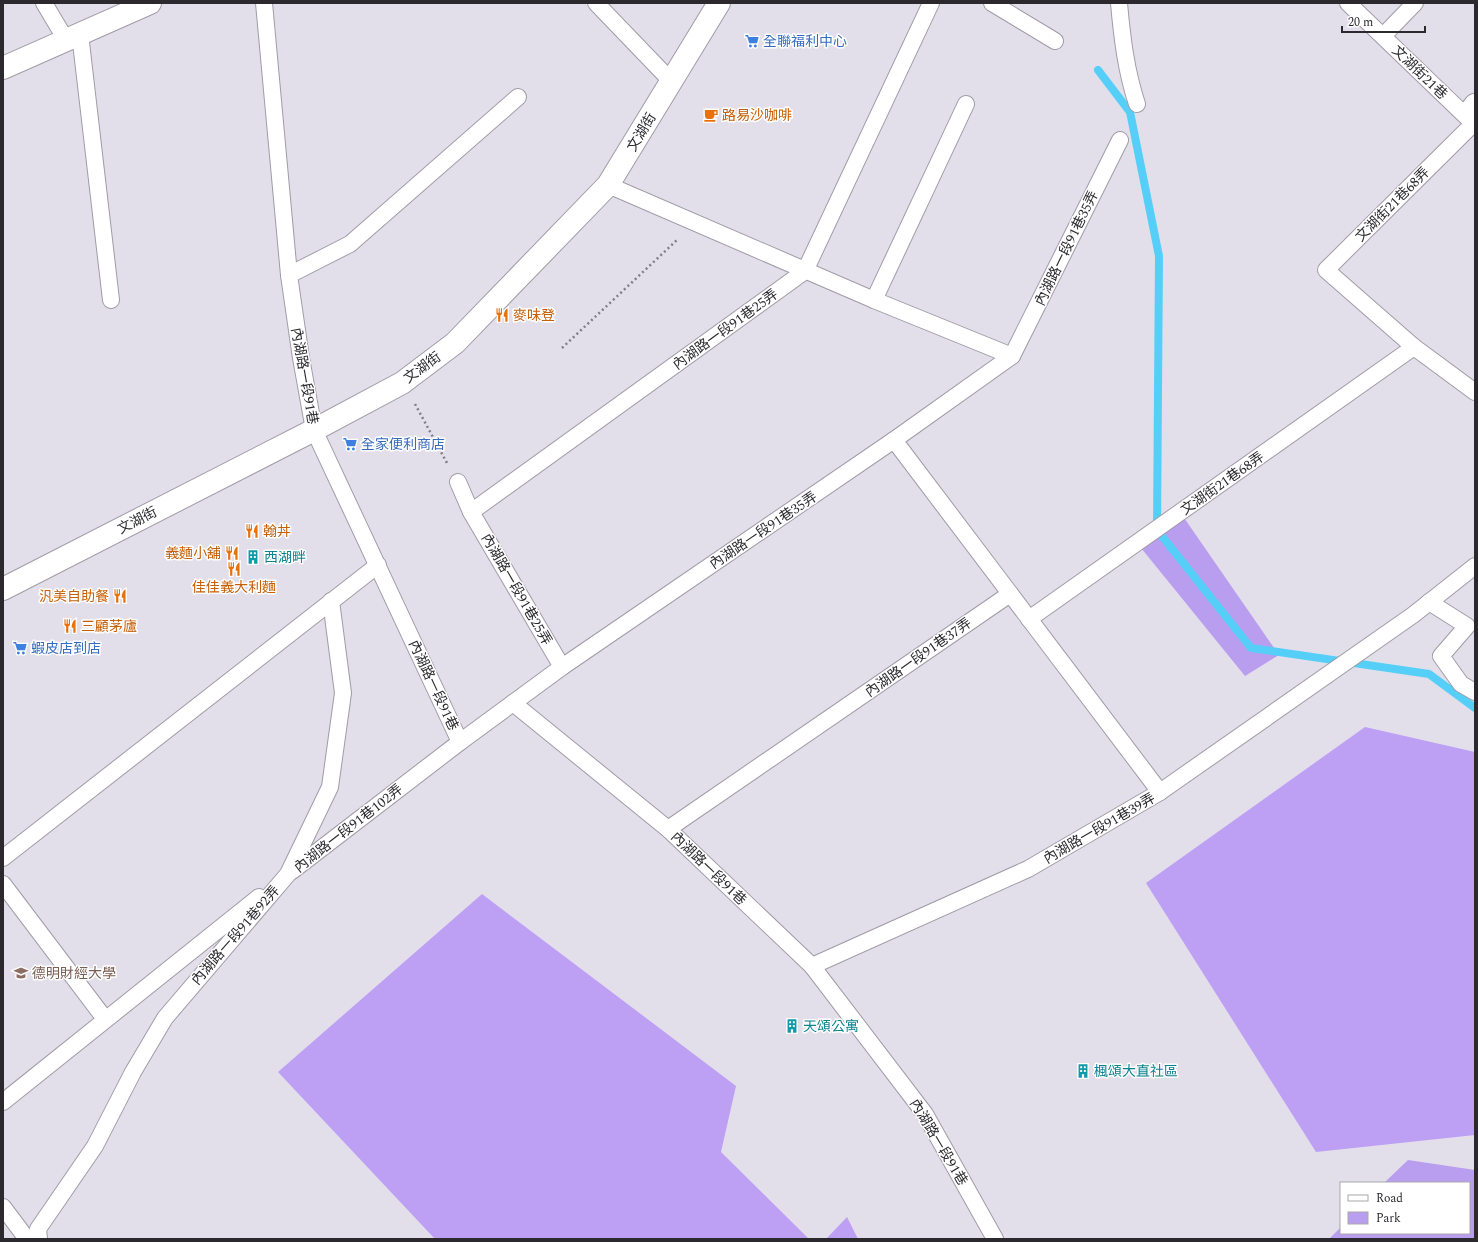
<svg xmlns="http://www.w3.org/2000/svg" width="1478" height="1242" viewBox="0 0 1478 1242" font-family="Spectral,'Noto Sans TC',serif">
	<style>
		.green { fill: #b99dee }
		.forest { fill: #bda0f4 }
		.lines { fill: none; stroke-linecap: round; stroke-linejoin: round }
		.stream { stroke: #56cff8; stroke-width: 8 }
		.service-casing { stroke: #9f9ca7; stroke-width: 18 }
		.minor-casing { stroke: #9f9ca7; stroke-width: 24 }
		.tertiary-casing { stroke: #9f9ca7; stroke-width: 24 }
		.path { stroke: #817e87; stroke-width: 2.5; stroke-dasharray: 2 3; stroke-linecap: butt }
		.service { stroke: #fff; stroke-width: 16 }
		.minor { stroke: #fff; stroke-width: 22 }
		.tertiary { stroke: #fff; stroke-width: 22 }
		.labels { text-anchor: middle; stroke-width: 3; stroke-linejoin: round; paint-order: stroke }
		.shop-label { font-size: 14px; fill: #366cbe; stroke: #fff; text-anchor: start }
		.street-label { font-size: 14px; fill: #2b292e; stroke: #fff }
		.food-label { font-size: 14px; fill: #c56008; stroke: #fff; text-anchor: start }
		.culture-label { font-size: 14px; fill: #0d838f; stroke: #fff; text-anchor: start }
		.education-label { font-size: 14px; fill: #785e54; stroke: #fff; text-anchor: start }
	</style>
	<rect width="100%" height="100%" fill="#e2dfeb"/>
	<g class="green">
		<path d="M1180 512 1279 655 1245 676 1137 543Z"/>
		<path d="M1408 1160 1475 1170V1239H1329L1341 1227V1233H1469V1183H1384Z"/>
	</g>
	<g class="forest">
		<path d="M1365 727 1475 752V1135L1316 1152 1146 883Z"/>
		<path d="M482 894 736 1086 721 1152 809 1239H435L278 1072Z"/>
		<path d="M847 1217 858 1239H826Z"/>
	</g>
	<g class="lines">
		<path class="stream" d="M1098 70 1130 112 1159 256 1157 530 1251 648 1429 674 1475 708"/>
		<defs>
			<g id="service">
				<path d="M44 3 66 40"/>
				<path d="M264 3 289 275 301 358 314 430 460 742 513 703 668 829 812 966 925 1114 995 1239"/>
				<path d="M596 3 672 82"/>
				<path d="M992 3 1055 41"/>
				<path d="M1119 3C1122 37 1126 71 1137 104"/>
				<path d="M1348 3 1475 125"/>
				<path d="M80 34 111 300"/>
				<path d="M1383 36 1415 3"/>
				<path d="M1474 123 1326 270 1414 347 1475 392"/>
				<path d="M608 185 874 300 1012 356"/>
				<path d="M289 275 350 244 518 97"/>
				<path d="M874 300 966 104"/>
				<path d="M894 440 1160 792"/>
				<path d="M458 482 471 512 562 667"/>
				<path d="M471 512 805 271 931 3"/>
				<path d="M1429 602 1467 626 1441 656 1461 684 1475 692"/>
				<path d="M1029 619 1414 347"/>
				<path d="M513 703 562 667 894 440 1012 356 1120 140"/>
				<path d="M668 829 1010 594"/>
				<path d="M3 858 378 565"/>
				<path d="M292 871 460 742"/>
				<path d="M3 884 105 1019"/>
				<path d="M812 966 1028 869 1160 792 1413 615 1475 566"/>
				<path d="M3 1102 259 897"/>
				<path d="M3 1207 27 1239"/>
				<path d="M39 1239 38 1229 95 1146 133 1072 165 1018 288 874 330 787 343 693 331 601"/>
			</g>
			<g id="minor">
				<path d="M3 68 150 3"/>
				<path d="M1474 123 1472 109 1475 105"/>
			</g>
			<path id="tertiary" d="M3 589 314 430 402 383 455 343 608 185 719 3"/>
		</defs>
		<use href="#service" class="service-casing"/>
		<use href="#minor" class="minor-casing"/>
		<use href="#tertiary" class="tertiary-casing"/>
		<g class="path">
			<path d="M562 348 677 240"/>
			<path d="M415 404 447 463"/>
		</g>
		<use href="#service" class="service"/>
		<use href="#minor" class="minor"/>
		<use href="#tertiary" class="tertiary"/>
	</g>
	<defs>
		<symbol id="supermarket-bare" viewBox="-9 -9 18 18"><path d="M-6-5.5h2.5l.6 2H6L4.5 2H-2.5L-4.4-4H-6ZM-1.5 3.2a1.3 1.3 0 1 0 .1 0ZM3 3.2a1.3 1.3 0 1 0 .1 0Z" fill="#3f7fe0" stroke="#fff" stroke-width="2.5" paint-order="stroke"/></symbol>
		<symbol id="cafe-bare" viewBox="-9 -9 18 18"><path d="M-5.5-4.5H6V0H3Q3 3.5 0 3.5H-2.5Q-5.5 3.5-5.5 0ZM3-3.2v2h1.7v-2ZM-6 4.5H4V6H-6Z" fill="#e8710a" stroke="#fff" stroke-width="2.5" paint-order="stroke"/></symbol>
		<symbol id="restaurant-bare" viewBox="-9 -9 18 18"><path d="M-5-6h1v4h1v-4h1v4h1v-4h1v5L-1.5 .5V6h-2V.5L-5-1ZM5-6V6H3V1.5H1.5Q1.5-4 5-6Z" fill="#e8710a" stroke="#fff" stroke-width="2.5" paint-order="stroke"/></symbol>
		<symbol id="building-bare" viewBox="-9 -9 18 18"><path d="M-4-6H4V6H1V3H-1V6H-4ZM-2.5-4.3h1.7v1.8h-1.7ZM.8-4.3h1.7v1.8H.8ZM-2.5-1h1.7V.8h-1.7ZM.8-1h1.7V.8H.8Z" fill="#0f9aa8" stroke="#fff" stroke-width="2.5" paint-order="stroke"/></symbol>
		<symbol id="university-bare" viewBox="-9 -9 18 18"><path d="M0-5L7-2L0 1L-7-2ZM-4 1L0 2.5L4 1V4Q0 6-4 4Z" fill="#8d6e63" stroke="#fff" stroke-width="2.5" paint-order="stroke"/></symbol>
	</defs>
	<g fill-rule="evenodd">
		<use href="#supermarket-bare" x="742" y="31" width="20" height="20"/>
		<use href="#cafe-bare" x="701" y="105" width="20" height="20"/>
		<use href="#restaurant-bare" x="492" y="305" width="20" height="20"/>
		<use href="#supermarket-bare" x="340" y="434" width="20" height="20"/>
		<use href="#restaurant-bare" x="242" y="521" width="20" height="20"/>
		<use href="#restaurant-bare" x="222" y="543" width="20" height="20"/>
		<use href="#building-bare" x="243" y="547" width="20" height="20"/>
		<use href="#restaurant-bare" x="224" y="559" width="20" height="20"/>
		<use href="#restaurant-bare" x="110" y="586" width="20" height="20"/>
		<use href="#restaurant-bare" x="60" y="616" width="20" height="20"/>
		<use href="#supermarket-bare" x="10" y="638" width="20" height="20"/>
		<use href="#university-bare" x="11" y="963" width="20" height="20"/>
		<use href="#building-bare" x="782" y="1016" width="20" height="20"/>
		<use href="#building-bare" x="1073" y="1061" width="20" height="20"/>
	</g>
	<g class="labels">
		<g class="shop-label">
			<text x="763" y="46">全聯福利中心</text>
			<text x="361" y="449">全家便利商店</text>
			<text x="31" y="653">蝦皮店到店</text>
		</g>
		<g class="street-label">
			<text transform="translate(1420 72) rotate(44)" y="5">文湖街21巷</text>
			<text transform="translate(641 132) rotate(-59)" y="5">文湖街</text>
			<text transform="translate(1392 204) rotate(-45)" y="5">文湖街21巷68弄</text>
			<text transform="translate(1066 248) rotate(-64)" y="5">內湖路一段91巷35弄</text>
			<text transform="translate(725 329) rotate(-36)" y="5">內湖路一段91巷25弄</text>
			<text transform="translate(422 367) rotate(-36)" y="5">文湖街</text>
			<text transform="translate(305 376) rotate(80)" y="5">內湖路一段91巷</text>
			<text transform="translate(1222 483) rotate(-35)" y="5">文湖街21巷68弄</text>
			<text transform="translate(137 520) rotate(-27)" y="5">文湖街</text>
			<text transform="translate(763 530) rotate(-34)" y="5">內湖路一段91巷35弄</text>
			<text transform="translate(517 589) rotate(60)" y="5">內湖路一段91巷25弄</text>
			<text transform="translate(918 657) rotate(-35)" y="5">內湖路一段91巷37弄</text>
			<text transform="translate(434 685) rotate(65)" y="5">內湖路一段91巷</text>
			<text transform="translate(348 828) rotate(-38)" y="5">內湖路一段91巷102弄</text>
			<text transform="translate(1099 828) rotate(-30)" y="5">內湖路一段91巷39弄</text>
			<text transform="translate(709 868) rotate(44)" y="5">內湖路一段91巷</text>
			<text transform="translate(235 935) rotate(-49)" y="5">內湖路一段91巷92弄</text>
			<text transform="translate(939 1142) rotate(59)" y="5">內湖路一段91巷</text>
		</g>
		<g class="food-label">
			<text x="722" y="120">路易沙咖啡</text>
			<text x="513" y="320">麥味登</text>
			<text x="263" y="536">翰丼</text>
			<text x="221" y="558" text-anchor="end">義麵小舖</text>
			<text x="234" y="592" text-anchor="middle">佳佳義大利麵</text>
			<text x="109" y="601" text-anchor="end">汎美自助餐</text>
			<text x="81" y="631">三顧茅廬</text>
		</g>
		<g class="culture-label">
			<text x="264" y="562">西湖畔</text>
			<text x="803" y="1031">天頌公寓</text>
			<text x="1094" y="1076">楓頌大直社區</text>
		</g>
		<g class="education-label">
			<text x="32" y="978">德明財經大學</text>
		</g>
	</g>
	<rect width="1478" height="1242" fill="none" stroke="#2b292e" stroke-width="8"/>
	<rect x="1340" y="1182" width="130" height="52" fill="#ffffff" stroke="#aaa9ab"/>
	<rect x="1348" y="1195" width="20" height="6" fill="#ffffff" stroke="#aaa9ab"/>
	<text x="1376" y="1202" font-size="12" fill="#2b292e">Road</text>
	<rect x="1348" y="1212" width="20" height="12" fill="#b99dee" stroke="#aaa9ab"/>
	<text x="1376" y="1222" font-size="12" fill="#2b292e">Park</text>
	<path d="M1342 26v6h83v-6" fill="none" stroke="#2b292e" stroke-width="2"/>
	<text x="1348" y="26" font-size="12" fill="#2b292e" stroke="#ffffff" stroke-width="3" paint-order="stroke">20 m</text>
</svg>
